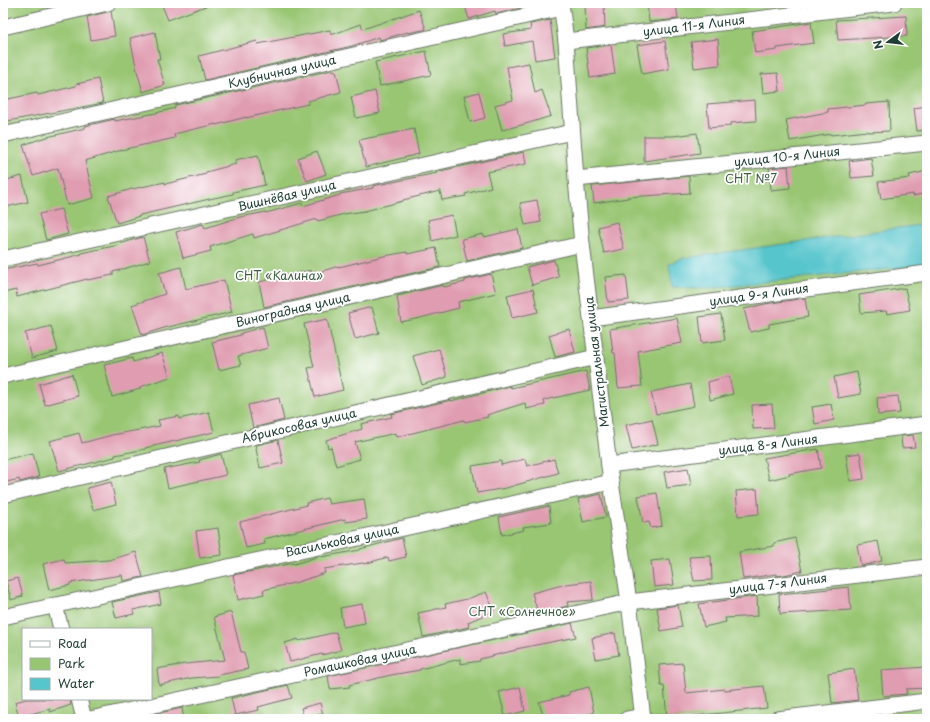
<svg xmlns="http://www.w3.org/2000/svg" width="930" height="722" viewBox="0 0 930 722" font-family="'Playpen Sans',sans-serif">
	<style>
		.green { fill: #99c673; stroke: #5c8254; fill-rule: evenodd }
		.water { fill: #57c5cc; stroke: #3b8180 }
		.building { fill: #e09cb1 }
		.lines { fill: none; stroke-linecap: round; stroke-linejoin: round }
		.minor-casing { stroke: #6a7566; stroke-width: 17 }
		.minor { stroke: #fff; stroke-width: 15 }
		.labels { text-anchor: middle; stroke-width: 3.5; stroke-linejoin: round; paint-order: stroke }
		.street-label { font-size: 12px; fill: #1f3d34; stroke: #fff }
		.park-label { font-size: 12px; fill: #3e5f44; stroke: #fff }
	</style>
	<rect width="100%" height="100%" fill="#fff"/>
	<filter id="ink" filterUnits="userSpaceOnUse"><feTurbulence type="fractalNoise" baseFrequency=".025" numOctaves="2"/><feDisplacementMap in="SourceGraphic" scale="8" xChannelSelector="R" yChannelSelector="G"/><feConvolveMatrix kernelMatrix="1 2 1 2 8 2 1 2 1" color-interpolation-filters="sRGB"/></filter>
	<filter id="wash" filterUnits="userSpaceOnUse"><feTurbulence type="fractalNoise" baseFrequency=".012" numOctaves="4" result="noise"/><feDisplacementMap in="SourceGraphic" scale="16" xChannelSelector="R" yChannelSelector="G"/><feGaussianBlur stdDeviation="0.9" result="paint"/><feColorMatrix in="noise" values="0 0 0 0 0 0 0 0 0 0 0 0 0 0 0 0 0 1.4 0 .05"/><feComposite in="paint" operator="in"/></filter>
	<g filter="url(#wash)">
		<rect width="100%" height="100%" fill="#f5ddc2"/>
		<path class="green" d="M3 3H927V719H3ZM23 629H151V699H23Z"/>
		<path class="water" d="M927 224V265L707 288 672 287 669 264 684 258Z"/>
		<g id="blocks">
			<g class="building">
				<path d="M161 3H211V4L168 20Z"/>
				<path d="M464 3H542L496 14 495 11 469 19Z"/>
				<path d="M647 3H676L678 19 649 22Z"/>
				<path d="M604 4 605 27 586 30 585 5Z"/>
				<path d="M419 10 426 29 423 30 408 33V32L380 40 379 37 352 46 205 80 199 56 257 41 258 44 330 30 331 35 361 24 363 29Z"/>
				<path d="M111 11 115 36 91 40 87 17Z"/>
				<path d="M906 16 907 36 838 40 836 20Z"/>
				<path d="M550 20 555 57 535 60 532 41 505 46 503 34 531 30 530 24Z"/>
				<path d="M811 22 814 43 777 48V50L755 53 752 31Z"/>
				<path d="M155 32 160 59H157L165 85 143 92 137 71 130 38Z"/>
				<path d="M718 39 720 65 694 68 691 42Z"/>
				<path d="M665 41 669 69 642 74 637 45Z"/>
				<path d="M611 45 615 74 590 78 586 48Z"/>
				<path d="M426 51 431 75 380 86 375 62Z"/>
				<path d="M529 63 535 93 542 90 551 116 529 123 502 130 495 105 513 100 507 67Z"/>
				<path d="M332 70 336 71 341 92 308 101V104L246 118V117L216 125V124L174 134 175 138 125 149 85 161 94 198 67 205 58 168 33 176 23 145 43 138 85 128V126L115 119V121L156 113 175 108V105Z"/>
				<path d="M778 73 780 91 763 93 761 74Z"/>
				<path d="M98 79 103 103 3 122V100L37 93 38 95 76 86V84Z"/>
				<path d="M375 91 380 113 356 118 351 97Z"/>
				<path d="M479 92 485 118 470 122 464 96Z"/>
				<path d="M755 100 756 121 730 123V126L709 128 707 104Z"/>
				<path d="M889 102 890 131 867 132V131L831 135V134L790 141 786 120 828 112V109L866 105V104Z"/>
				<path d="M927 106V130L917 131 914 108Z"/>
				<path d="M414 129 419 154 366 167 359 140Z"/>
				<path d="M697 133 700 153 644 161V136H673Z"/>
				<path d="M317 151 326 174 307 181 298 158Z"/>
				<path d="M524 152 526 164 487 172 491 187 465 194 466 196 442 200 440 191 403 200V201L365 211 344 214 318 221 317 219 254 238 253 234 210 247 211 251 183 258 176 232 203 224 205 228 240 217 266 212V213L302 203 303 206 340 195V194L373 188V186L437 173 436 172Z"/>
				<path d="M258 155 265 185 233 192V194L214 198 140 215V216L117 223 108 196 132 189 165 182V184L206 174V172L236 164 235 160Z"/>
				<path d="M871 158 874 176 851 178 849 161Z"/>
				<path d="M788 166 790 188 771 190 769 168Z"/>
				<path d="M927 171V193L913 196V194L881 199 878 182 910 178 909 175Z"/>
				<path d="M22 176 28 202 6 207 3 194V181Z"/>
				<path d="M689 176 690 193 627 197 628 198 594 203 592 186Z"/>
				<path d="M537 200 541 222 525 225 520 203Z"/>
				<path d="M61 209 68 234 46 240 39 214Z"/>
				<path d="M452 215 456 235 432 241 428 220Z"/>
				<path d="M617 222 624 249 604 253 598 227Z"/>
				<path d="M518 229 522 248 467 261 462 239 483 234 484 237Z"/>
				<path d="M143 237 150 261 113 272V275L87 280V279L17 297 16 290 3 293V270L37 263 38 265 82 254 81 253 119 245V244Z"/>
				<path d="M436 248 440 267 264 307 259 282 311 270 312 274 339 266V267L384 256 407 252V254Z"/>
				<path d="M554 260 559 277 532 285 527 267Z"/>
				<path d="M181 267 186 289 224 280 232 312 164 328 142 335 132 305 165 294 159 273Z"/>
				<path d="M491 274 496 293 458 302 459 308 420 318 401 322 397 296 443 285 444 287 465 282V280Z"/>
				<path d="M626 275 629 300 608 302 605 277Z"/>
				<path d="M905 288 910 310 887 314 886 311 861 313 859 295Z"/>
				<path d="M533 289 538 312 512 318 507 295Z"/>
				<path d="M805 298 808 317 769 324V328L750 332 744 309 765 304Z"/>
				<path d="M372 307 379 333 355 339 348 313Z"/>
				<path d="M721 314 725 340 702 343 699 317Z"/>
				<path d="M677 318 682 343 638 351 642 386 618 388 615 353H613L610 329Z"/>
				<path d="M327 319 343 390 315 397 308 368 314 367 304 324Z"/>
				<path d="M51 326 58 351 32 358 25 333Z"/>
				<path d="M263 327 268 348 238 356 241 365 219 370 212 342 241 335V333Z"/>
				<path d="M569 329 575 352 555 357 549 335Z"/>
				<path d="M439 349 447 377 422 385 413 356Z"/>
				<path d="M162 353 170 377 140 387V389L112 397 104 365 132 358 133 362Z"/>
				<path d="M586 371 590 390 544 400 545 405 526 409 525 403 487 415 488 417 465 422 464 420 397 437 396 433 355 442 360 459 336 466 331 447 328 448 326 440 362 429 361 424 392 417 391 414 451 400V401L510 386 511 388Z"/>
				<path d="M857 372 861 394 838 398 834 377Z"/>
				<path d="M72 374 78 396 45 405 39 384Z"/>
				<path d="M729 376 733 394 710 400 708 382Z"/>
				<path d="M690 384 694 406 656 414 651 392Z"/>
				<path d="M898 396 900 413 878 415 877 398Z"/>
				<path d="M279 398 284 420 253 428 248 405Z"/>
				<path d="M772 404 774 428 753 429 752 405Z"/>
				<path d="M831 404 834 420 815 424 812 407Z"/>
				<path d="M209 412 214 432 145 448 146 449 115 455V457L59 471 50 441 79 433 82 443 112 435 160 426 158 420 179 416V419Z"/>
				<path d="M652 419 658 444 632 450 626 425Z"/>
				<path d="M913 435 915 447 902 448 901 436Z"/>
				<path d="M278 440 283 463 260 468 256 449 257 448 256 445Z"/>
				<path d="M818 449 821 468 789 474 790 475 769 480 764 458Z"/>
				<path d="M33 453 39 477 20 482 19 479 3 483V460Z"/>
				<path d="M860 453 864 479 850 481 846 455Z"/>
				<path d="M221 454 226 475 168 488 164 469 200 462 199 460Z"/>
				<path d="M525 459 527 466 554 459 558 473 506 488 477 493 472 466 501 461V465Z"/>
				<path d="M688 468 691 485 667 488 664 472Z"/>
				<path d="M111 482 116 504 93 510 87 488Z"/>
				<path d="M757 489 759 514 738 516 736 491Z"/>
				<path d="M657 493 662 526 651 528 649 522 643 523 638 496Z"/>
				<path d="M601 494 606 517 583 522 578 499Z"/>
				<path d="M327 498 329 504 364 499 367 519 346 522 345 519 312 527 264 539 265 544 246 548 240 522 307 505 306 503Z"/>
				<path d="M549 506 551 523 523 527 524 530 502 535 499 517Z"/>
				<path d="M218 528 222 555 200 558 196 531Z"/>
				<path d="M402 538 406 557 389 561 388 557 364 564 363 563 324 569 325 573 298 582 263 590 264 594 238 600 233 575 293 563 294 564 320 556 321 557 360 550V549Z"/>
				<path d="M795 538 802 571 784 575 777 576V574L743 579 739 552 774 546V543Z"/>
				<path d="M878 541 882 561 861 566 857 545Z"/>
				<path d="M136 552 143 577 123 581 122 575 70 583V585L49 590 43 564 64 559 65 563 109 560Z"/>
				<path d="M711 556 712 580 694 581 689 557Z"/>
				<path d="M670 559 674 585 654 587 651 561Z"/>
				<path d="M18 578 23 596 11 600 6 581Z"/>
				<path d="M591 581 593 600 567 602 568 606 538 613 532 593 566 584Z"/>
				<path d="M849 587 851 610 780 614 779 594Z"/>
				<path d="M159 592 161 604 133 610 134 614 116 618 112 602Z"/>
				<path d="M486 592 494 611 468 622 469 627 423 637 418 613 446 607 445 604 467 599Z"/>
				<path d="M757 596 758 616 725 618 726 622 704 627 699 604Z"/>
				<path d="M362 604 365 623 343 627 340 608Z"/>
				<path d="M678 605 682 627 661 631 657 608Z"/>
				<path d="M231 612 241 652H244L248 669 219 675V676L192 678 159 685 157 669 185 664 225 660 214 617Z"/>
				<path d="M572 623 576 637 516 649V650L480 659V661L460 664V659L420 669V670L391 675 349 685 350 687 330 689 328 676Z"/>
				<path d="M336 632 341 650 322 655V654L290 662 285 643 298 639 299 641Z"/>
				<path d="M615 633 619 655 596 659 592 638Z"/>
				<path d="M683 663 686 693 725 689V690L764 686 767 708 667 719 664 686H661L659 665Z"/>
				<path d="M927 667V688L906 689 907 694 883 696 881 670Z"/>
				<path d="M854 669 858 700 832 703 828 673Z"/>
				<path d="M288 685 292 698 258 707 259 710 235 715 231 698Z"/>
				<path d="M520 687 525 711 505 716 499 692Z"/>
				<path d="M589 687 594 713 562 719H544L539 702 569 695V692Z"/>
				<path d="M26 699H70L71 705 50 712V709L19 717 15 702Z"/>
				<path d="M320 703 323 714 304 718 301 708Z"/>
				<path d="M182 708 184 719H145V716Z"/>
			</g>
		</g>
	</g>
	<g filter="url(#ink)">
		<use href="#blocks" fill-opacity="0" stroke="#6a7566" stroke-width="1"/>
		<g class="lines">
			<defs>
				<g id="minor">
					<path d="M561 3 566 41 576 179 582 244 611 482 629 602 643 719"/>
					<path d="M3 27 108 3"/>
					<path d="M566 41 894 3"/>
					<path d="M3 135 561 8"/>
					<path d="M576 179 927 143"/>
					<path d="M3 259 572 132"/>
					<path d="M591 318 927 273"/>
					<path d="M3 376 582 244"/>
					<path d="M609 465 927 424"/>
					<path d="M3 495 596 357"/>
					<path d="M55 605 61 629"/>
					<path d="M3 617 611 482"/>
					<path d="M79 699 84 719"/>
					<path d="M90 719 629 602 927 567"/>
					<path d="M627 719 642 716"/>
					<path d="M777 719 927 701"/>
				</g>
			</defs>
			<use href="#minor" class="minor-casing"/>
			<use href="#minor" class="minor"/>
		</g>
	</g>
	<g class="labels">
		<g class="street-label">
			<text transform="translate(694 26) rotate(-7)" y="4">улица 11-я Линия</text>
			<text transform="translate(282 72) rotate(-13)" y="4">Клубничная улица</text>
			<text transform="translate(787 157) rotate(-6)" y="4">улица 10-я Линия</text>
			<text transform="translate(287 196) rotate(-13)" y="4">Вишнёвая улица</text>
			<text transform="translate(759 295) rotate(-8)" y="4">улица 9-я Линия</text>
			<text transform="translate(293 310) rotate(-13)" y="4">Виноградная улица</text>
			<text transform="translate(597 362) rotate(-97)" y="4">Магистральная улица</text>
			<text transform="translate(299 426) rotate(-13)" y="4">Абрикосовая улица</text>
			<text transform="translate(768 445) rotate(-7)" y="4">улица 8-я Линия</text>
			<text transform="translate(342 541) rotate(-12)" y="4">Васильковая улица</text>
			<text transform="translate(778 584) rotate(-7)" y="4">улица 7-я Линия</text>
			<text transform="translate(360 661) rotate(-12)" y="4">Ромашковая улица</text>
		</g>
		<g class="park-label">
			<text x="751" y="183">СНТ №7</text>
			<text x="279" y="280">СНТ «Калина»</text>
			<text x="522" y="616">СНТ «Солнечное»</text>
		</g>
	</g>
	<rect width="930" height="722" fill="none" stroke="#fff" stroke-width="16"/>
	<rect x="22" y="628" width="130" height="72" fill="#ffffff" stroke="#a5b1ae"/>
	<rect x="30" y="641" width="20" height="6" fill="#ffffff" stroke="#a5b1ae"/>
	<text x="58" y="648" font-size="12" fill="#1f3d34">Road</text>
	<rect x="30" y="658" width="20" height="12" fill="#99c673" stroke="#a5b1ae"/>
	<text x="58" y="668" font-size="12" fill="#1f3d34">Park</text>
	<rect x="30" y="678" width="20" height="12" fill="#57c5cc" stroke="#a5b1ae"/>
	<text x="58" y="688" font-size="12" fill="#1f3d34">Water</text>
	<g transform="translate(888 42) rotate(255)" stroke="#ffffff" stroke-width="3" paint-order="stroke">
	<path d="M0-3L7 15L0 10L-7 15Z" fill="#1f3d34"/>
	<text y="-6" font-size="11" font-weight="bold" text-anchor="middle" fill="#1f3d34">N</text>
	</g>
</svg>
